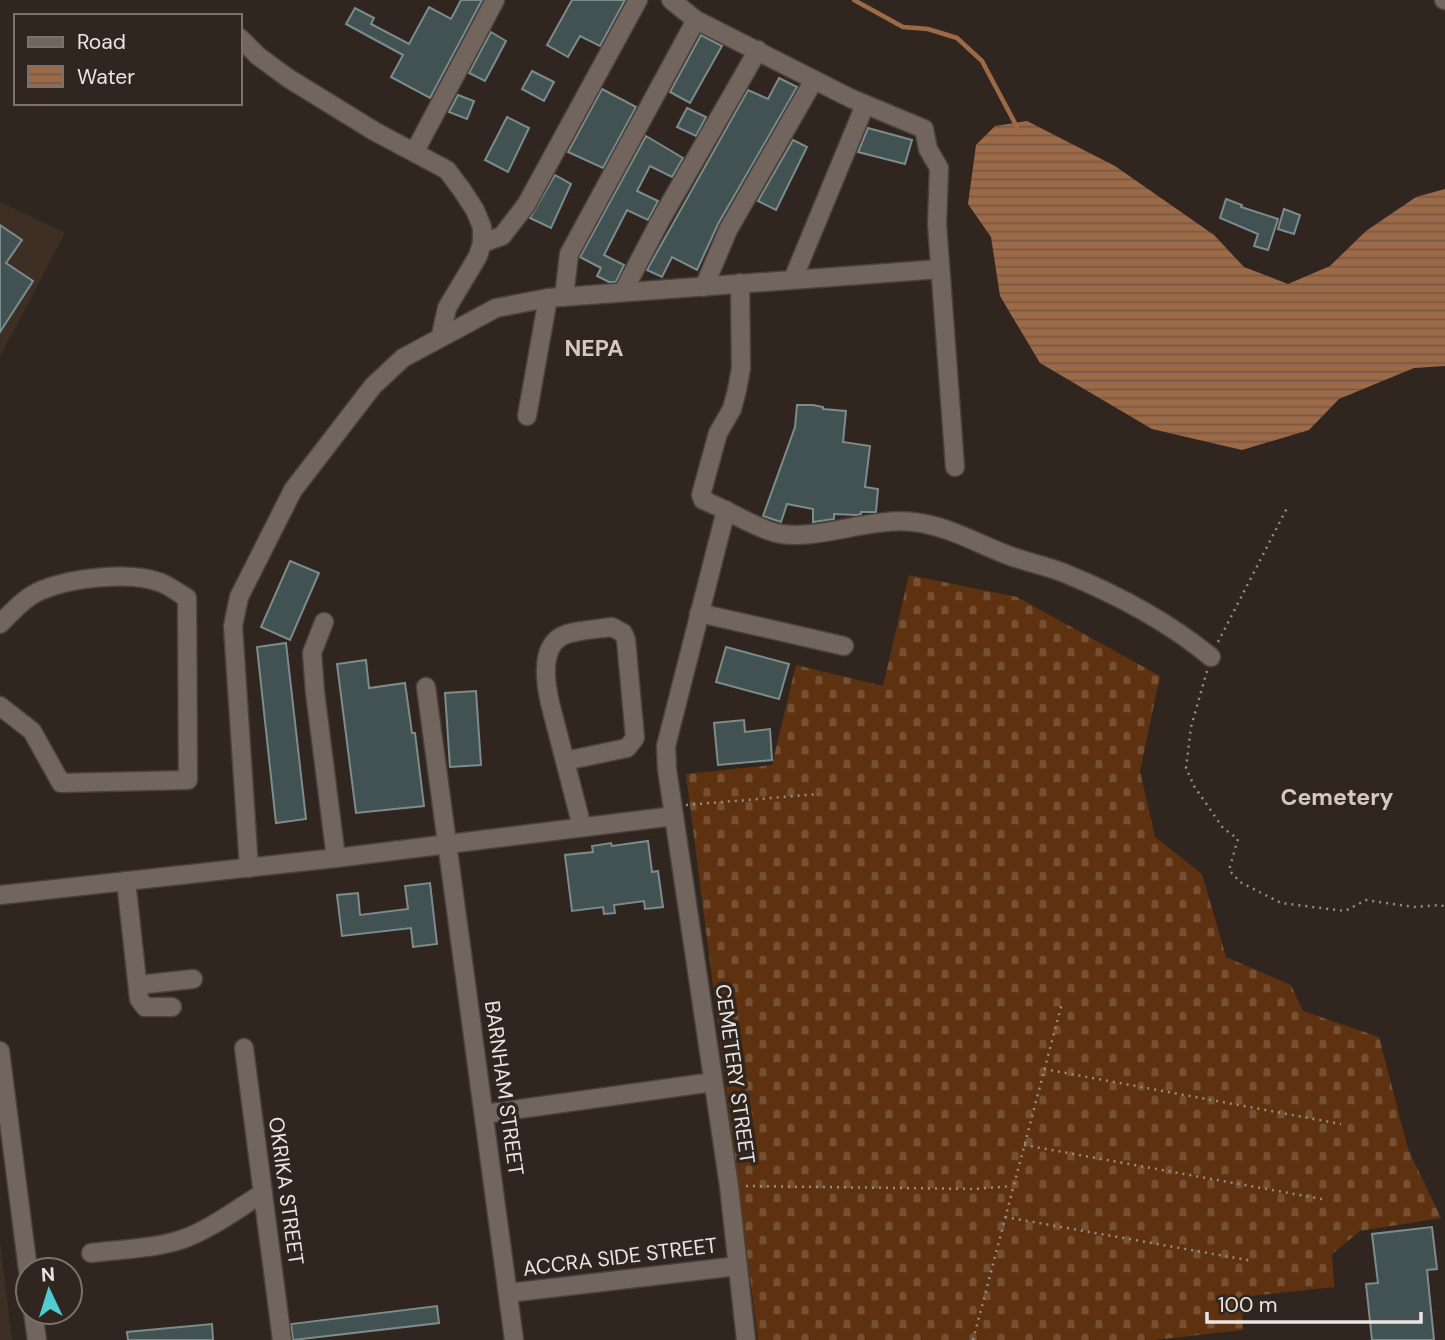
<svg xmlns="http://www.w3.org/2000/svg" width="1445" height="1340" viewBox="0 0 1445 1340" font-family="'DM Sans',sans-serif">
	<style>
		.built { fill: #3e2f25 }
		.cemetery { fill: url(#cemetery-stones) }
		.water { fill: url(#water-rules) }
		.lines { fill: none; stroke-linecap: round; stroke-linejoin: round }
		.stream { stroke: #9d6a48; stroke-width: 4.5 }
		.building { fill: #425151; stroke: #7c8c8d; stroke-width: 2 }
		.minor-casing { stroke: #4b423d; stroke-width: 21 }
		.path { stroke: #958c87; stroke-width: 2.5; stroke-dasharray: 2 5; stroke-linecap: butt }
		.minor { stroke: #71655e; stroke-width: 18 }
		.labels { text-anchor: middle; stroke-width: 7; stroke-linejoin: round; paint-order: stroke }
		.street-label { font-size: 21px; fill: #ebe4e0; stroke: #30261f }
		.neighbourhood-label { font-size: 23px; font-weight: bold; fill: #d5c7bf; stroke: #30261f }
	</style>
	<defs>
		<pattern id="cemetery-stones" width="16" height="16" patternUnits="userSpaceOnUse" patternTransform="scale(1.75)"><rect width="16" height="16" fill="#5e3210"/><path d="M2 7V4a2 2 0 0 1 4 0v3zM10 15v-3a2 2 0 0 1 4 0v3z" fill="#755032"/></pattern>
		<pattern id="water-rules" width="6" height="5" patternUnits="userSpaceOnUse" patternTransform="scale(1.75)"><rect width="6" height="5" fill="#9d6a48"/><path d="M0 2.5h6" fill="none" stroke="#765946"/></pattern>
	</defs>
	<rect width="100%" height="100%" fill="#30261f"/>
	<g class="built">
		<path d="M0 202 65 233 0 357Z"/>
		<path d="M0 1241 12 1340H0Z"/>
	</g>
	<path class="cemetery" d="M909 575 1017 597 1160 676 1140 771 1155 837 1202 874 1226 957 1291 985 1303 1011 1379 1037 1408 1149 1441 1218 1360 1231 1332 1254 1334 1287 1242 1297 1243 1330 1154 1340H758L686 774 772 765 796 665 883 686Z"/>
	<path class="water" d="M1027 121 1115 166 1214 235 1244 267 1288 284 1330 266 1366 231 1416 197 1445 189V366L1414 368 1339 399 1309 430 1242 450 1152 429 1040 363 1000 296 991 237 968 204 976 145 995 126Z"/>
	<g class="lines">
		<path class="stream" d="M854 0 903 27 928 29 957 38 982 61 1017 127"/>
	</g>
	<g class="building">
		<path d="M461 0H482L430 98 391 77 403 55 346 24 355 8 374 18 371 24 409 44 429 7 451 19Z"/>
		<path d="M572 0H625L600 46 580 36 568 57 547 45Z"/>
		<path d="M491 32 506 41 485 81 469 73Z"/>
		<path d="M701 35 722 46 690 103 670 92Z"/>
		<path d="M532 71 554 82 544 101 522 89Z"/>
		<path d="M779 78 797 87 718 224 697 270 672 257 662 277 647 270 748 90 768 99Z"/>
		<path d="M602 89 636 107 603 168 568 152Z"/>
		<path d="M458 95 474 101 467 119 449 112Z"/>
		<path d="M687 108 706 117 696 136 677 127Z"/>
		<path d="M507 117 529 128 508 172 485 160Z"/>
		<path d="M868 128 912 140 905 164 858 152Z"/>
		<path d="M646 136 683 158 672 177 650 166 637 191 658 201 648 220 627 210 604 255 624 265 616 282H609L597 276 601 268 580 257Z"/>
		<path d="M793 140 807 147 776 210 758 201Z"/>
		<path d="M555 175 571 184 551 228 530 218Z"/>
		<path d="M1226 199 1242 205 1241 207 1278 219 1268 250 1254 246 1258 234 1220 218Z"/>
		<path d="M1284 209 1300 215 1294 234 1278 229Z"/>
		<path d="M0 225 22 240 6 263 33 281 0 332Z"/>
		<path d="M797 405H813L823 407V409L846 411 843 442 870 446 865 487 878 489 876 512H861V514L857 515 834 514V519L813 522V509L787 504 781 522 763 516 795 427Z"/>
		<path d="M290 561 319 573 290 640 261 627Z"/>
		<path d="M286 643 306 819 276 823 257 647Z"/>
		<path d="M726 647 789 664 779 699 716 682Z"/>
		<path d="M366 660 369 688 405 683 412 733H415L424 806 356 813 337 664Z"/>
		<path d="M476 691 481 765 450 767 445 693Z"/>
		<path d="M744 720 745 732 770 729 772 760 718 765 714 723Z"/>
		<path d="M648 841 652 872 658 871 663 907 645 909 644 901 614 905 615 913 604 914 603 907 572 911 565 855 593 852 592 846 611 843 612 846Z"/>
		<path d="M430 883 437 944 413 947 411 928 342 936 337 895 358 893 360 915 408 909 405 886Z"/>
		<path d="M1432 1227 1437 1269 1427 1270 1434 1340H1372L1366 1284 1378 1283 1372 1234Z"/>
		<path d="M437 1306 439 1323 293 1340 291 1324Z"/>
		<path d="M212 1324 213 1340H128L127 1332Z"/>
	</g>
	<g class="lines">
		<defs>
			<g id="minor">
				<path d="M671 0 696 20 850 98 924 129 928 149 939 168 937 224 955 467"/>
				<path d="M1444 0H1445"/>
				<path d="M240 38 258 56 288 78 374 131 447 170 462 190 475 210 482 227V243L478 256 447 308 441 335"/>
				<path d="M415 151 495 0"/>
				<path d="M482 243 502 236 526 205 638 0"/>
				<path d="M793 279 865 105"/>
				<path d="M740 283 741 368 737 390 732 409 718 433 701 495 703 500C728 510 751 526 776 533 814 542 870 517 913 522 950 526 979 545 1013 557 1030 563 1047 566 1064 573 1116 594 1167 621 1211 657"/>
				<path d="M704 287 728 230 814 80"/>
				<path d="M623 292 661 219 758 50"/>
				<path d="M564 297 569 254 696 20"/>
				<path d="M527 416 548 298"/>
				<path d="M726 510 666 746 667 769 729 1186 746 1340"/>
				<path d="M699 613 844 646"/>
				<path d="M324 622 312 653 315 692 336 858"/>
				<path d="M0 624C13 611 25 597 42 590 71 578 129 571 159 582 169 585 178 593 187 598L188 780 61 783 32 731 0 706"/>
				<path d="M426 687 514 1340"/>
				<path d="M565 761 627 748 635 738 626 640 623 633 612 627C597 629 581 630 567 634 539 643 545 681 550 703L582 827"/>
				<path d="M249 868 233 626 239 597 293 490 373 386 403 358 496 308 548 298 940 269"/>
				<path d="M126 881 139 999 145 1007H172"/>
				<path d="M0 895 336 858 674 816"/>
				<path d="M138 985 193 979"/>
				<path d="M244 1048 282 1340"/>
				<path d="M0 1051 28 1270"/>
				<path d="M484 1114 713 1082"/>
				<path d="M91 1253C121 1249 154 1249 183 1239 211 1229 237 1209 263 1193"/>
				<path d="M508 1293 738 1266"/>
				<path d="M33 1312 37 1340"/>
			</g>
		</defs>
		<use href="#minor" class="minor-casing"/>
		<g class="path">
			<path d="M1218 642 1287 508"/>
			<path d="M1207 671 1191 727 1186 768 1194 786 1223 828 1238 839 1229 870 1240 882 1281 903 1345 911 1366 900 1414 907 1441 905 1445 907"/>
			<path d="M686 805 819 794"/>
			<path d="M1044 1069 1341 1124"/>
			<path d="M1024 1145 1322 1199"/>
			<path d="M746 1186 975 1189 1012 1186"/>
			<path d="M1005 1217 1253 1261"/>
			<path d="M973 1340 1062 1003"/>
		</g>
		<use href="#minor" class="minor"/>
	</g>
	<g class="labels">
		<g class="street-label">
			<text transform="translate(735 1074) rotate(82)" y="7">CEMETERY STREET</text>
			<text transform="translate(504 1088) rotate(82)" y="7">BARNHAM STREET</text>
			<text transform="translate(286 1191) rotate(82)" y="7">OKRIKA STREET</text>
			<text transform="translate(620 1257) rotate(-7)" y="7">ACCRA SIDE STREET</text>
		</g>
		<g class="neighbourhood-label">
			<text x="594" y="356">NEPA</text>
			<text x="1337" y="805">Cemetery</text>
		</g>
	</g>
	<rect x="14" y="14" width="228" height="91" fill="#30261f" stroke="#7b726c" stroke-width="2"/>
	<rect x="28" y="37" width="35" height="10" fill="#71655e" stroke="#7b726c" stroke-width="2"/>
	<text x="77" y="49" font-size="21" fill="#ebe4e0">Road</text>
	<rect x="28" y="66" width="35" height="21" fill="url(#water-rules)" stroke="#7b726c" stroke-width="2"/>
	<text x="77" y="84" font-size="21" fill="#ebe4e0">Water</text>
	<g transform="translate(49 1291) rotate(356)"><circle r="33" fill="#30261f" stroke="#7b726c" stroke-width="2"/>
	<path d="M0-5L12 26L0 18L-12 26Z" fill="#52ccd1"/>
	<text y="-10" font-size="19" font-weight="bold" text-anchor="middle" fill="#ebe4e0">N</text>
	</g>
	<path d="M1207 1312v10h214v-10" fill="none" stroke="#ebe4e0" stroke-width="3.5"/>
	<text x="1218" y="1312" font-size="21" fill="#ebe4e0" stroke="#30261f" stroke-width="5" paint-order="stroke">100 m</text>
</svg>
